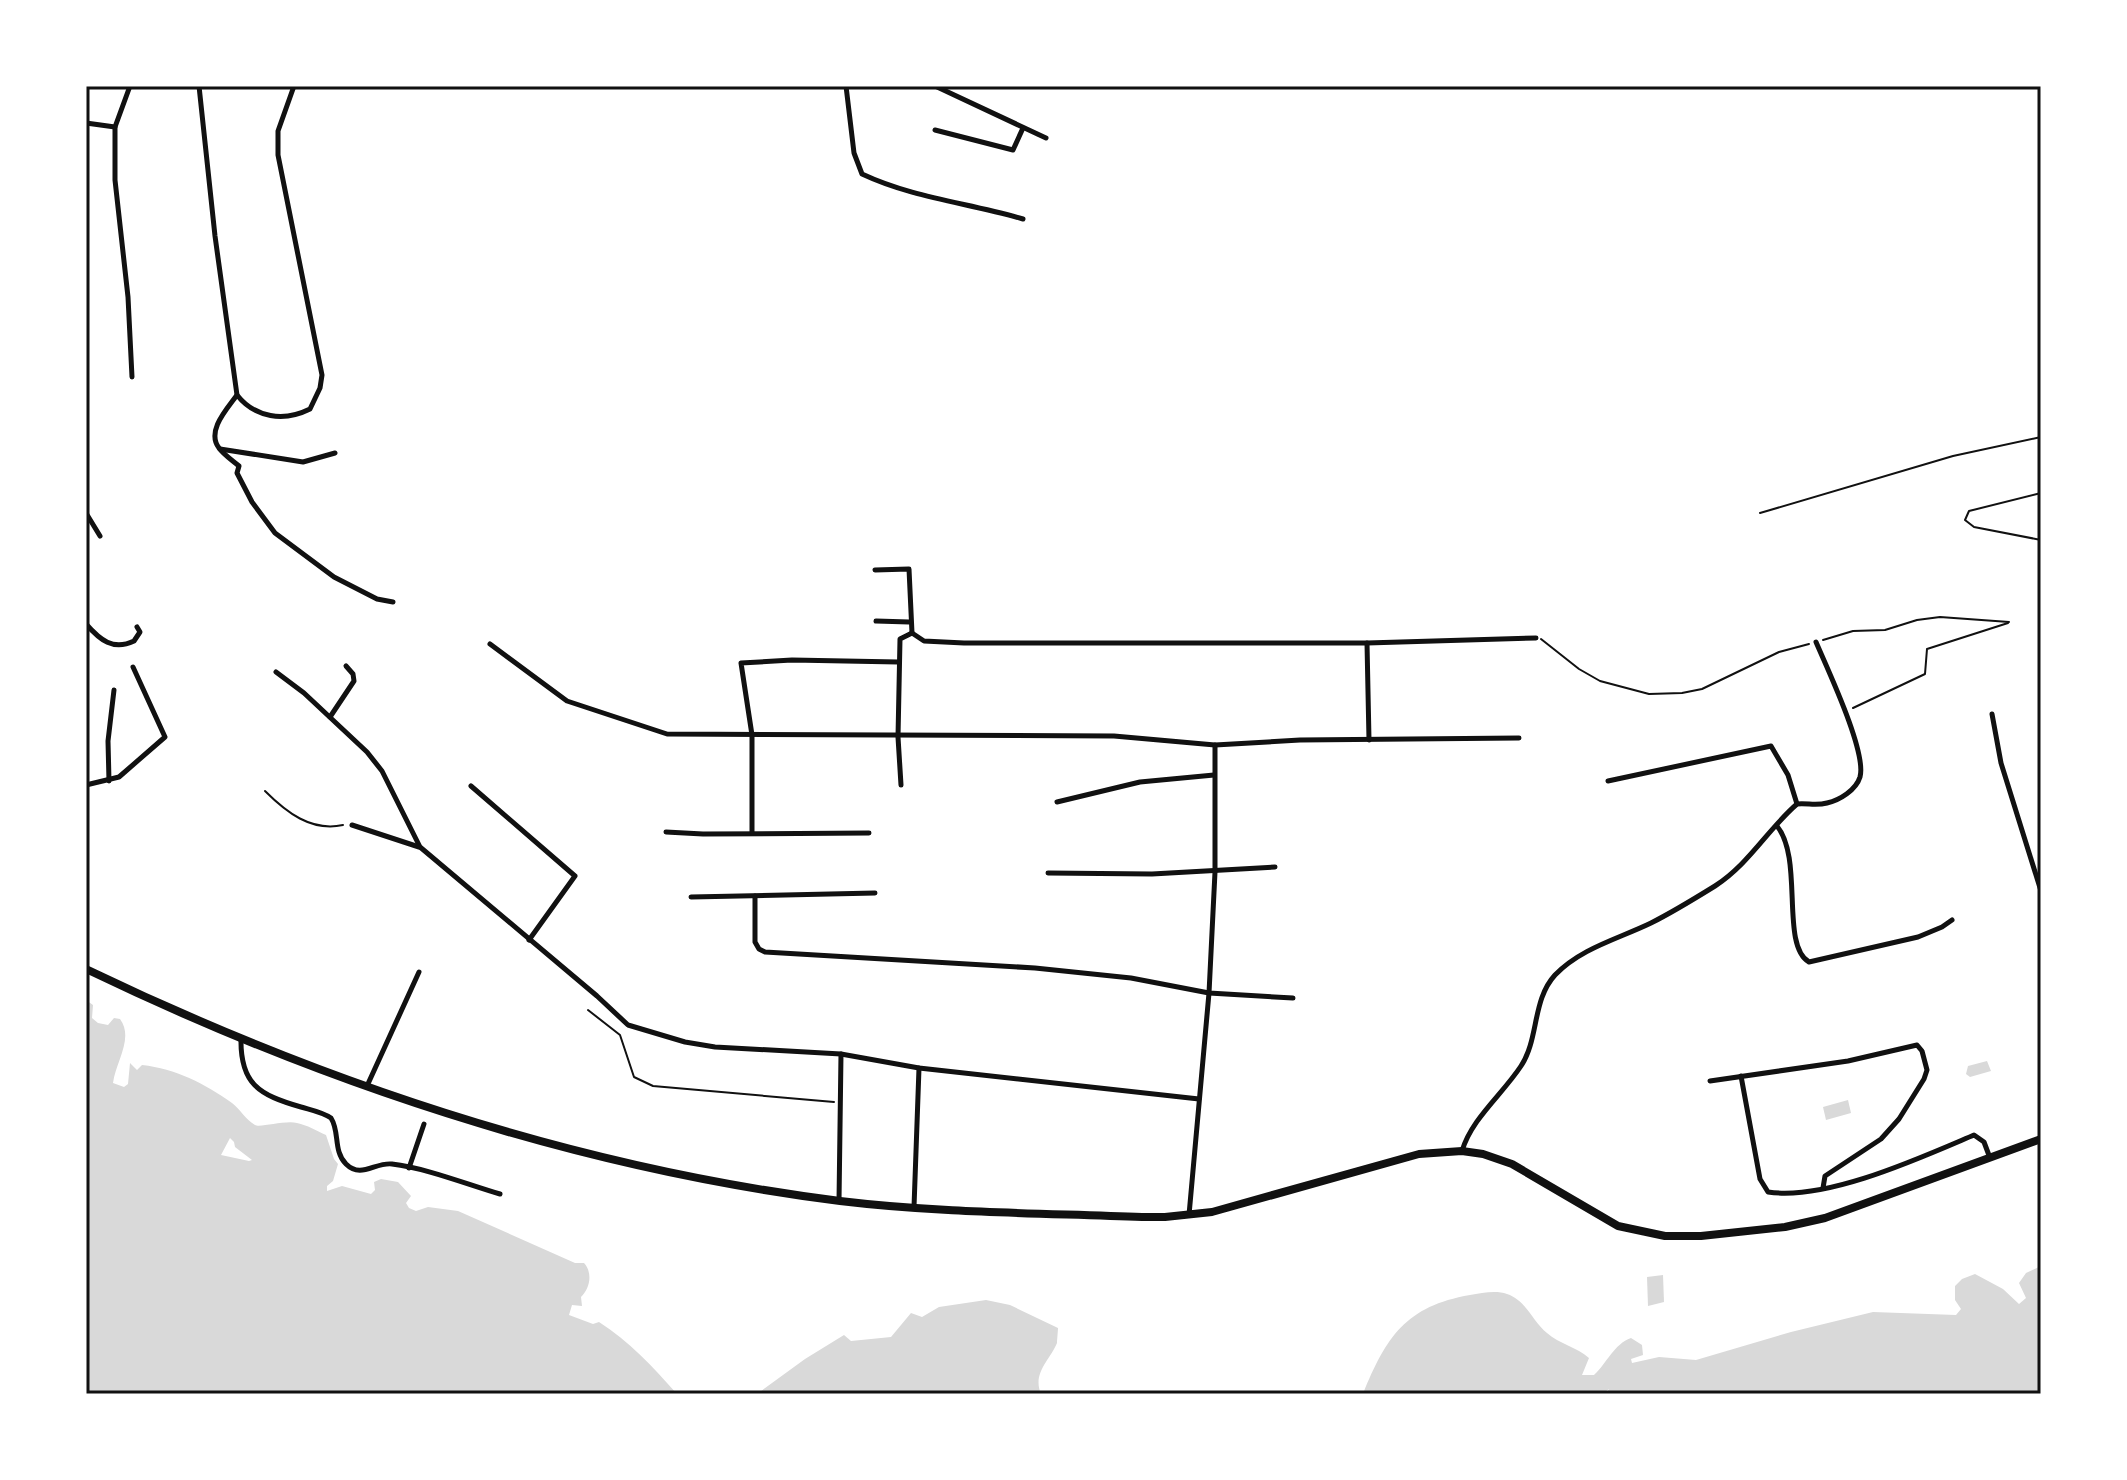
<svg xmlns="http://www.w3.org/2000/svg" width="2127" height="1480" viewBox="0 0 2127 1480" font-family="Lato,sans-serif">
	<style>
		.water { fill: #d9d9d9; fill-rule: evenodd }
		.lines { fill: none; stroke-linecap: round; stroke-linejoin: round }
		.path { stroke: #111; stroke-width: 2 }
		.minor { stroke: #111; stroke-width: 5 }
		.primary { stroke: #111; stroke-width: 8 }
		.neatline { fill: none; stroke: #111; stroke-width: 3 }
	</style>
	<rect width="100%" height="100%" fill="#fff"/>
	<g class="water">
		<path d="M86 1000 93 1005 92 1018 98 1023 108 1025 114 1018 120 1019C134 1038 116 1061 113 1083L124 1087 128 1084 130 1063 137 1070 142 1065C176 1069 204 1083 232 1103 240 1109 246 1120 255 1125 260 1128 285 1120 297 1123 307 1125 317 1131 326 1135L334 1159 338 1164 333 1181 327 1186V1191L342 1186 371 1194 375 1190 374 1182 381 1179 398 1182 411 1196 406 1203 409 1208 416 1211 428 1207 458 1211 575 1263H584C593 1273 590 1288 581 1297L582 1306 572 1305 569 1315 593 1324 599 1322C629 1341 653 1367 677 1394H86ZM230 1138 234 1142 235 1147 252 1160 249 1161 221 1155Z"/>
		<path d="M1987 1061 1991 1071 1970 1077 1966 1074 1968 1066Z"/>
		<path d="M1848 1100 1851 1113 1826 1120 1823 1107Z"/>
		<path d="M2041 1266V1394H1606L1609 1389 1602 1394H1363C1386 1337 1406 1306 1470 1295 1482 1293 1496 1290 1507 1294 1526 1300 1533 1322 1547 1333 1559 1344 1577 1347 1589 1358L1582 1375H1594C1607 1363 1614 1344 1631 1338L1642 1345 1643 1355 1631 1359 1632 1363 1659 1357 1696 1360 1791 1332 1873 1312 1956 1315 1961 1309 1955 1300V1286L1962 1279 1975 1274 2003 1289 2019 1304 2026 1298 2019 1283 2026 1273Z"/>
		<path d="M1663 1275 1664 1302 1648 1306 1647 1277Z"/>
		<path d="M986 1300 1010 1305 1058 1328C1058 1330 1057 1341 1057 1343 1050 1360 1032 1373 1041 1394H757L805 1359 844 1335 851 1341 891 1337 911 1313 922 1317 939 1307Z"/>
	</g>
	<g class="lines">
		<g class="path">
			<path d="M2041 493 1969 511 1965 520 1974 527 2041 540"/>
			<path d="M1760 513 1953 456 2041 437"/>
			<path d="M1541 639 1579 669 1600 681 1649 694 1682 693 1702 689 1779 652 1809 644"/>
			<path d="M1823 640 1853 631 1885 630 1917 620 1940 617 2009 622"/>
			<path d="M1853 708 1925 674 1927 649 2008 623"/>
			<path d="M265 791C286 812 311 832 343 825"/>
			<path d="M588 1010 620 1035 634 1077 653 1086 834 1102"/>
		</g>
		<g class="minor">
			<path d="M199 86 215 236 237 395C227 409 206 431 219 448 224 455 232 460 239 466L237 473 252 502 275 533 334 577 377 599 393 602"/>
			<path d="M846 86 854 153 862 174C913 198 969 203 1023 219"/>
			<path d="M935 86 1046 138"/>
			<path d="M86 123 115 127 130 86"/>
			<path d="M115 127V180L128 297 132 377"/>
			<path d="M935 130 1013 150 1023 128"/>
			<path d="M237 395C255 418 284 422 310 409L320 388 322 375 278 155V131L294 86"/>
			<path d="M220 449 303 462 335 453"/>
			<path d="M86 513 100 536"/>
			<path d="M875 570 909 569 912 633"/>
			<path d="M876 621 909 622"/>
			<path d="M86 624C100 640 113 651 134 641L140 632 137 627"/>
			<path d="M912 633 924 641 964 643H1367L1536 638"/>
			<path d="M1367 643 1369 740"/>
			<path d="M490 644 567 701 667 734 1114 736 1215 745 1300 740 1519 738"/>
			<path d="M276 672 304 693 367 752 382 771 420 847 597 996 628 1025 685 1042 715 1047 841 1054 919 1068 1199 1099"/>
			<path d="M1992 714 2001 763 2041 891"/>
			<path d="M330 717 354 681 353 674 346 666"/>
			<path d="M109 781 108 741 114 690"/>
			<path d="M1608 781 1771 746 1788 775 1797 804"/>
			<path d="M86 785 119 777 165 737 133 667"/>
			<path d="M901 785 898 737 900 639 912 633"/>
			<path d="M471 786 575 876 529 940"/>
			<path d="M1057 802 1140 782 1214 775"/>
			<path d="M352 825 419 847"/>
			<path d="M1777 826C1804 859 1780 945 1809 962L1918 937 1942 927 1952 920"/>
			<path d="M666 832 703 834 869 833"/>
			<path d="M752 832V735L741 663 792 660 898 662"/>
			<path d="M1048 873 1152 874 1275 867"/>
			<path d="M755 896V942L759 949 765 952 1035 968 1131 978 1209 993 1293 998"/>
			<path d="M691 897 875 893"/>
			<path d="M241 1038C240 1084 259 1095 301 1107 311 1110 322 1112 331 1118 340 1132 333 1151 346 1164 361 1179 375 1162 392 1164 426 1168 466 1184 500 1194"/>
			<path d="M1741 1076 1760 1179 1768 1192C1826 1201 1920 1158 1974 1135L1984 1142 1990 1158"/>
			<path d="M1710 1081 1848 1061 1917 1045 1922 1051 1927 1070 1924 1079 1899 1119 1881 1139 1825 1176 1823 1188"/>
			<path d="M367 1086 419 972"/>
			<path d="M1462 1151C1472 1118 1502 1095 1521 1066 1539 1039 1532 1000 1555 975 1581 948 1618 939 1651 923 1673 912 1694 899 1715 886 1749 864 1768 829 1797 804 1808 803 1816 806 1827 803 1840 800 1856 790 1860 777 1867 752 1827 668 1816 642"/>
			<path d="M409 1168 424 1124"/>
			<path d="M839 1201 841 1054"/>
			<path d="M914 1207 919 1068"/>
			<path d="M1189 1215 1209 993 1215 872V745"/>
		</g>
		<path class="primary" d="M86 969C323 1083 578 1168 840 1201 939 1213 1041 1213 1142 1217H1165L1212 1212 1419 1154 1462 1151 1483 1154 1512 1164 1618 1226 1665 1236H1701L1785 1227 1825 1218 2041 1139"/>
	</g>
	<rect width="2127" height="1480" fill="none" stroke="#ffffff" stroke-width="176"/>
	<rect x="88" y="88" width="1951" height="1304" class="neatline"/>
</svg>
